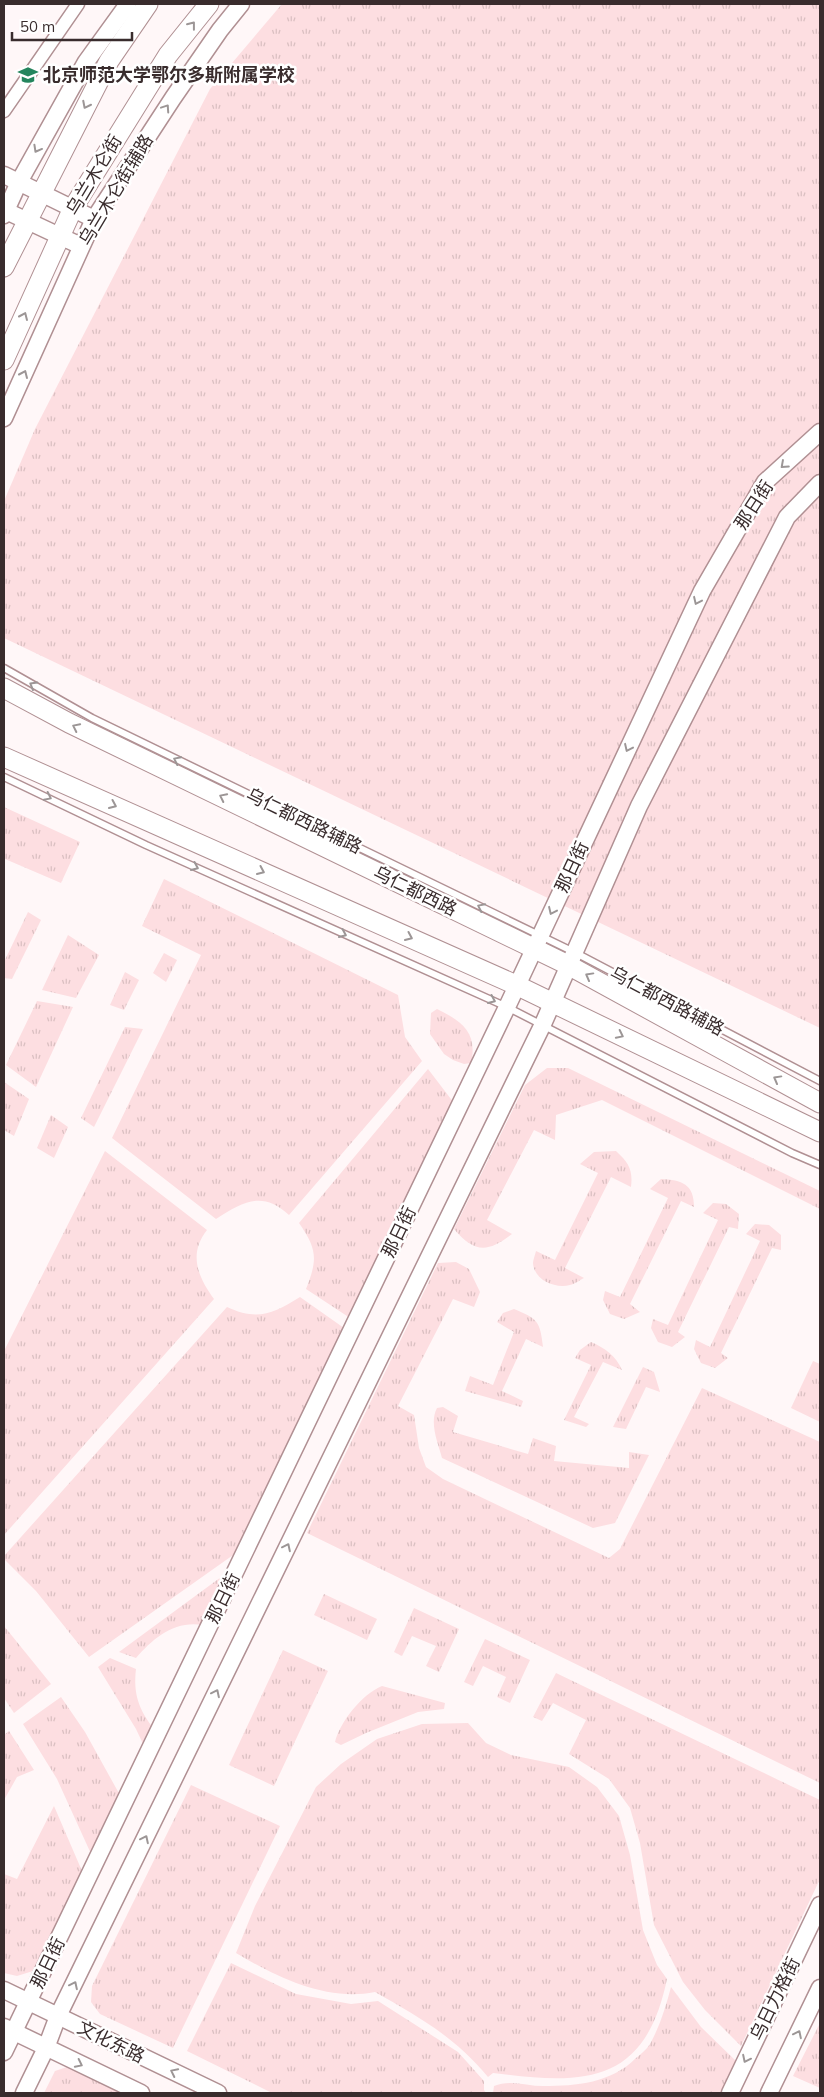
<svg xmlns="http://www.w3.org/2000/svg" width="824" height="2097" viewBox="0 0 824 2097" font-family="Mulish,'Noto Sans SC',sans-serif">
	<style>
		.grass { fill: url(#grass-tufts) }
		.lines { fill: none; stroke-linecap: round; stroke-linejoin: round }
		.service-casing { stroke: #b09093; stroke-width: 9 }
		.minor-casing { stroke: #b09093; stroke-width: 15 }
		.tertiary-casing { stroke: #b09093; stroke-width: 19 }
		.secondary-casing { stroke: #b09093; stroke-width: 21 }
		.service { stroke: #fff; stroke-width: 6 }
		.minor { stroke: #fff; stroke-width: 12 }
		.tertiary { stroke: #fff; stroke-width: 16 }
		.secondary { stroke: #fff; stroke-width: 19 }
		.oneway { stroke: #9c9696 }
		.labels { text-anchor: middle; stroke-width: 5; stroke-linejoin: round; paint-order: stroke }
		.poi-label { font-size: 18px; font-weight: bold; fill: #392c2d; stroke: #fff; text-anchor: start }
		.street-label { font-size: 18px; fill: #392c2d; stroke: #fff }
	</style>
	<defs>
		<pattern id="grass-tufts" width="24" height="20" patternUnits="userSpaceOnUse" patternTransform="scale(1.25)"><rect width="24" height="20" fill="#fddee1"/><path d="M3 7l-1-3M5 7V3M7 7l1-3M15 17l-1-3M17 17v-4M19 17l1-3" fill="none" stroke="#dabfc1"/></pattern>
	</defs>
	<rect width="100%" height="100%" fill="#fff7f8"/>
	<g class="grass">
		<path d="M282 4H820V1028L4 638V501L35 429 210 89Z"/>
		<path d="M4 807 80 842 61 883 5 859 4 860Z"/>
		<path d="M164 879 398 995 405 1037 422 1061 289 1215C262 1190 243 1202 216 1219L112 1138 201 955 142 926Z"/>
		<path d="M28 912 41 920 12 979 4 978V962Z"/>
		<path d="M68 935 99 955 76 998 42 990Z"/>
		<path d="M164 953 177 960 166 982 153 973Z"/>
		<path d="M125 972 139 980 124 1010 110 1005Z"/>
		<path d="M37 1001 73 1007 36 1087 6 1065Z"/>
		<path d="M437 1009C462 1021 478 1033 471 1063L464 1064 453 1060 444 1054 430 1034 431 1013Z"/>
		<path d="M125 1027 143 1029 94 1127 81 1118Z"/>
		<path d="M547 1068H568L820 1191V1209L602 1100 556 1115 555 1140 534 1130 487 1220 512 1234C488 1253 474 1253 454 1229L525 1085Z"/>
		<path d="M428 1069 454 1103 350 1318 306 1289C318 1259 317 1249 299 1223Z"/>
		<path d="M4 1082 29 1099 14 1136 4 1130Z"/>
		<path d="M51 1115 68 1127 54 1158 37 1148Z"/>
		<path d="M105 1151 207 1230C188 1254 198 1277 214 1299L4 1535V1351Z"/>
		<path d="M616 1151C629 1163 633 1170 631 1187L611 1177 565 1268 584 1278C580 1280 575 1284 570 1285 555 1289 534 1280 533 1263 533 1260 535 1255 536 1251L555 1260 598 1173 580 1164 594 1152Z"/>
		<path d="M661 1179C682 1180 694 1184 694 1207L681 1201 630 1304 640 1312 624 1319 610 1314 603 1300 605 1291 620 1297 668 1198 650 1189Z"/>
		<path d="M713 1203 726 1204 739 1214 738 1229 729 1227 678 1332 685 1337 672 1347 658 1342 651 1328 653 1319 668 1325 718 1220 703 1213Z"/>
		<path d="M755 1224 769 1225 781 1235V1250L772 1248 721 1353 728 1358 715 1368 701 1363 694 1349 696 1340 710 1347 760 1241 746 1234Z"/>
		<path d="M456 1262 469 1269 480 1292 474 1307 453 1299 398 1406 414 1415 419 1448 426 1467 443 1479 609 1558 620 1549 702 1388 820 1442V1783L307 1533 438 1263Z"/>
		<path d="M300 1297 344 1328 236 1553 89 1657 36 1591 4 1559V1556L227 1307C257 1321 273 1314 300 1297Z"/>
		<path d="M514 1309C538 1319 540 1321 543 1347L526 1339 502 1391 523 1401 521 1407 465 1391 470 1376 493 1385 514 1332 497 1322 503 1313Z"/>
		<path d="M591 1342C605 1348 616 1356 622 1370L603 1362 574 1417 589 1424 586 1427 564 1420 591 1365 575 1358 580 1350Z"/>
		<path d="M813 1361 820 1364V1422L791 1408Z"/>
		<path d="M643 1367 654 1372 660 1392 646 1387 626 1429 613 1427Z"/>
		<path d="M443 1407 458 1416 453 1432 528 1454 533 1438 556 1446 554 1461 629 1468V1452L649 1455 615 1523 593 1528 442 1458C438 1443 429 1423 437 1408Z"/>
		<path d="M232 1569 203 1625C175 1620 153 1638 136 1658L119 1652Z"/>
		<path d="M324 1594 377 1619 367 1640 314 1615Z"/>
		<path d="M414 1608 459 1629 439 1672 426 1666 436 1646 412 1636 402 1656 394 1652Z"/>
		<path d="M4 1626 51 1684 14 1713 4 1698Z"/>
		<path d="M485 1639 530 1660 510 1703 497 1697 506 1677 483 1666 473 1686 464 1682Z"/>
		<path d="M283 1650 328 1671 274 1786 229 1765Z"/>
		<path d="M110 1658 136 1669C133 1694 139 1710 154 1729L145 1748 136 1729 98 1667Z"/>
		<path d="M556 1673 820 1800V1879L741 2046 705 2010 683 1982 654 1925 640 1843 630 1808 609 1779 569 1754 586 1720 553 1703 542 1721 533 1717Z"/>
		<path d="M382 1686 445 1703 444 1709 418 1712 366 1733 341 1745 335 1742C340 1722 362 1694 382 1686Z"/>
		<path d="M61 1697 85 1732 121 1797 92 1856 57 1779 23 1724Z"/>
		<path d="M468 1723 486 1743 511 1755 569 1767 597 1787 619 1816 630 1855 643 1930 657 1965 667 1979C645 2085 585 2085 493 2073L488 2077C455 2037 419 2017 375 1992 327 2002 276 1977 236 1953L255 1906 316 1787 341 1764 377 1739 422 1724Z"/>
		<path d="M9 1731 34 1770 17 1777 4 1800V1735Z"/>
		<path d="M191 1785 280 1826 173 2048 100 2014 91 2002 92 1986Z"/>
		<path d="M54 1806 82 1871 33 1971 17 1976 4 1973V1874L17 1879Z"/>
		<path d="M231 1963 296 1994 351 2004 378 2001 458 2052 484 2081V2090L486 2093H272L187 2051Z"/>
		<path d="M671 1987 701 2027 737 2062 721 2093H493L494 2086C509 2079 527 2086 543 2086 577 2086 611 2083 636 2058 641 2054 646 2050 650 2044 660 2026 666 2006 671 1987Z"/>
		<path d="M820 2023V2088L793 2076Z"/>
		<path d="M73 2065 129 2093H44L55 2071Z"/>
	</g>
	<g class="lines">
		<defs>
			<g id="service">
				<path d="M4 668 92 718 576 953 820 1081"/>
				<path d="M4 777 146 845 507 1007 792 1153 820 1165"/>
			</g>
			<path id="minor" d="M4 111 78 4"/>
			<g id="tertiary">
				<path d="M4 175 94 219"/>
				<path d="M4 210 81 246"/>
				<path d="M4 215 19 182 86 62 128 4"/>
				<path d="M4 418 94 219 173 98 220 30 241 4"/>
				<path d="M4 1990 218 2093"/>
				<path d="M4 2027 141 2093"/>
				<path d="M4 2052 507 1007 702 591 765 482 820 432"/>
				<path d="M24 2093 46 2048 58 2016 543 1024 639 806 787 517 820 483"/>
				<path d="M730 2093 820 1905"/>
				<path d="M769 2093 820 1988"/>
			</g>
			<g id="secondary">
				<path d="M4 267 109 61 148 4"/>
				<path d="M4 360 73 208 168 55 209 4"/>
				<path d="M4 688 69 723 568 965 820 1103"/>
				<path d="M4 757 516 985 820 1132"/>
			</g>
		</defs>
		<use href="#service" class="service-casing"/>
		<use href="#minor" class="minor-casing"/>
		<use href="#tertiary" class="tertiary-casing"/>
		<use href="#secondary" class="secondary-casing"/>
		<use href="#service" class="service"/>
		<use href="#minor" class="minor"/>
		<use href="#tertiary" class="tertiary"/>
		<use href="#secondary" class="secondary"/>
	</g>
	<defs><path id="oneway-chevron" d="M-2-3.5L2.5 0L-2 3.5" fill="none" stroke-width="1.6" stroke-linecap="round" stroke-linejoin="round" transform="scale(1.25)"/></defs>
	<g class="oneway">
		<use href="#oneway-chevron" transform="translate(192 25) rotate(-52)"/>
		<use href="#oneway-chevron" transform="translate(86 105) rotate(117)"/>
		<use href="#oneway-chevron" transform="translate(166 108) rotate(-56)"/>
		<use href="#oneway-chevron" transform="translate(37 149) rotate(119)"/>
		<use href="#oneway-chevron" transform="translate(24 316) rotate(-66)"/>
		<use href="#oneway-chevron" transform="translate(24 374) rotate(-66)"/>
		<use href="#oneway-chevron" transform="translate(784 465) rotate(138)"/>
		<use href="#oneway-chevron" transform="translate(697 601) rotate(115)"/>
		<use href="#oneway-chevron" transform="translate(33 685) rotate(-150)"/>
		<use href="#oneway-chevron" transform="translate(76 727) rotate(-154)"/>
		<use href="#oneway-chevron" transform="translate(628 748) rotate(115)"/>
		<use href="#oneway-chevron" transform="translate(177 760) rotate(-154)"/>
		<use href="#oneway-chevron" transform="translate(48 797) rotate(26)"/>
		<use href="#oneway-chevron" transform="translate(223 797) rotate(-154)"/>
		<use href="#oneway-chevron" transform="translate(113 805) rotate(24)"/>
		<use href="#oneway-chevron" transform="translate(195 867) rotate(24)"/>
		<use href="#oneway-chevron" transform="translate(261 871) rotate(24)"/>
		<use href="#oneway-chevron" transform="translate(481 907) rotate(-154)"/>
		<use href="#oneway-chevron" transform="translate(552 911) rotate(115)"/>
		<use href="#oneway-chevron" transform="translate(343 934) rotate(24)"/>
		<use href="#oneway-chevron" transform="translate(409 937) rotate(24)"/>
		<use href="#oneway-chevron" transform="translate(589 976) rotate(-151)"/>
		<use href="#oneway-chevron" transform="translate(492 1000) rotate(24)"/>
		<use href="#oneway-chevron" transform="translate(620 1035) rotate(26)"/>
		<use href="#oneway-chevron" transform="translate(777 1079) rotate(-151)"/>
		<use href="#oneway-chevron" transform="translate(287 1547) rotate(-64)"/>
		<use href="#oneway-chevron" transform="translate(216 1693) rotate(-64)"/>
		<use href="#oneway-chevron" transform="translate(145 1839) rotate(-64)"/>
		<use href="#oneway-chevron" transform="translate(74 1985) rotate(-64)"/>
		<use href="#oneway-chevron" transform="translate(798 2034) rotate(-64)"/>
		<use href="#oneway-chevron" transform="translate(746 2059) rotate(116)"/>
		<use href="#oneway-chevron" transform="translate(79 2064) rotate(26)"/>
		<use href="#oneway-chevron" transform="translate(174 2072) rotate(-154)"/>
	</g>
	<defs>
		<symbol id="school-bare" viewBox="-9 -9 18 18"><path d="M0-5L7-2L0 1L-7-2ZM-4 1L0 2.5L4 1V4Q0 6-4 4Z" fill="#24855d" stroke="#fff" stroke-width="2.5" paint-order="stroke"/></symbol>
	</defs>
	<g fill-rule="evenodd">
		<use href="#school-bare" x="14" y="61" width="28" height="28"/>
	</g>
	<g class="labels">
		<g class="poi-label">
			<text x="43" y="81">北京师范大学鄂尔多斯附属学校</text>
		</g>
		<g class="street-label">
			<text transform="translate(94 175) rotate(-59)" y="6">乌兰木仑街</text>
			<text transform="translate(116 190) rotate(-59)" y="6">乌兰木仑街辅路</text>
			<text transform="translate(754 505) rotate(-57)" y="6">那日街</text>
			<text transform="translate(304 821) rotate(26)" y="6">乌仁都西路辅路</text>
			<text transform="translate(572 867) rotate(-65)" y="6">那日街</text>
			<text transform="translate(415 891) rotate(26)" y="6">乌仁都西路</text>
			<text transform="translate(667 1001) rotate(28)" y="6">乌仁都西路辅路</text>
			<text transform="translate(399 1232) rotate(-64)" y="6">那日街</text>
			<text transform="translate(223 1598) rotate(-64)" y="6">那日街</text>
			<text transform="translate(48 1963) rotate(-64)" y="6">那日街</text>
			<text transform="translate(775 1999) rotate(-64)" y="6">乌日力格街</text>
			<text transform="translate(111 2042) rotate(26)" y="6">文化东路</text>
		</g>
	</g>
	<rect width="824" height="2097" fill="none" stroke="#392c2d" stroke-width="10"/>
	<path d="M12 32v8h120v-8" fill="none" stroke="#392c2d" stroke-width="2.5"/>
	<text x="20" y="32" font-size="15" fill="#392c2d" stroke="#ffffff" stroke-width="4" paint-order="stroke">50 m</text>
</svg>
